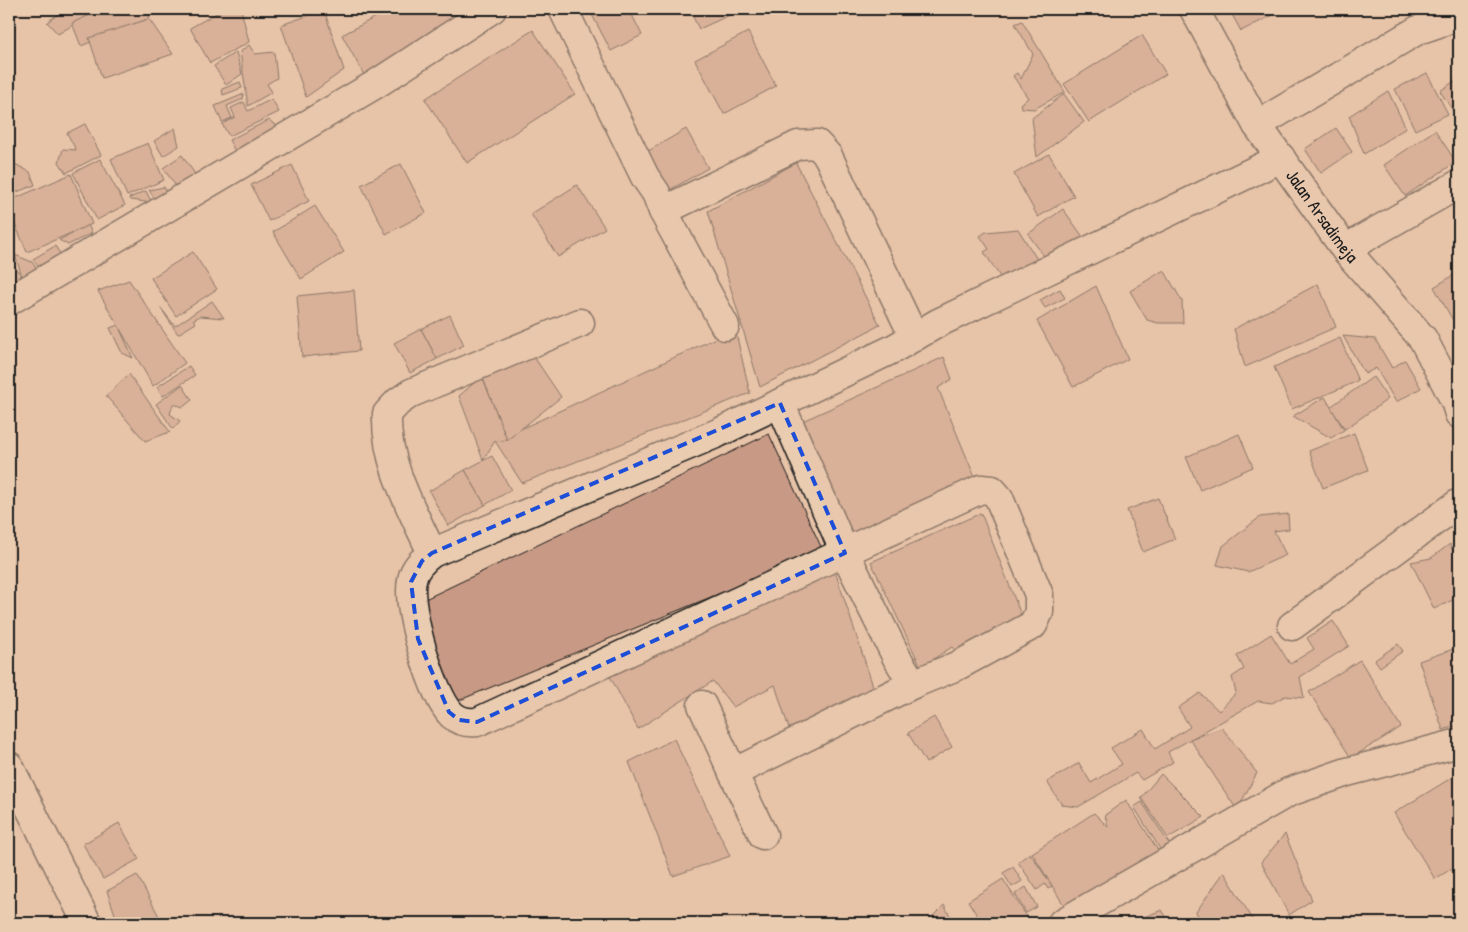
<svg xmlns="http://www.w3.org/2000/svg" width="1468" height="932" viewBox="0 0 1468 932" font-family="'Patrick Hand',sans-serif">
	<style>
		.building { fill: #c89a85; stroke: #1c1c1c }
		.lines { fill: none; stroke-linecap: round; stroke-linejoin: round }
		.street-casing { stroke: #1c1c1c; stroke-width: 31 }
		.street { stroke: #eacdb1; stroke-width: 28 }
		.marked { fill: none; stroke: #1d4ed8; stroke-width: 4; stroke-dasharray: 10 6; stroke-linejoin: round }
		.labels { text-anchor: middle; stroke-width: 4.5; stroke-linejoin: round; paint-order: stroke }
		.street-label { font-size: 18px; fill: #1c1c1c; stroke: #eacdb1 }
	</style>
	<rect width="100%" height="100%" fill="#e7c3a8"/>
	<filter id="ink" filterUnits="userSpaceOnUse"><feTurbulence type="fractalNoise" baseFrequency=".02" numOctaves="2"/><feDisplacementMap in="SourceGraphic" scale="10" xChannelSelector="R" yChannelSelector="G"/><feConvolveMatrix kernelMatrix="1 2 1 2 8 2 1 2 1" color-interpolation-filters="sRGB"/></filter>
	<g filter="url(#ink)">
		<g class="building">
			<path d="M58 9H99L58 34 47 22 60 13Z"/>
			<path d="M103 9H146L150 18 81 46 72 23Z"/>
			<path d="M224 9H241L249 42 210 63 190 28Z"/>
			<path d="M391 9H470L474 15 364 75 342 35Z"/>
			<path d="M589 9H629L642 35 611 51Z"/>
			<path d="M689 9H743L699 29Z"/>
			<path d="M1229 9H1272L1275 14 1241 31Z"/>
			<path d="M324 10 344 70 306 97 281 25Z"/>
			<path d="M149 19 173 54 102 78 89 38Z"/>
			<path d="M1022 21 1065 92 1034 109 1022 108 1020 104 1028 98 1013 76 1017 73 1021 79 1033 54 1015 24Z"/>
			<path d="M533 30 575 94 467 163 425 99Z"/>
			<path d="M748 32 776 86 724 114 695 60Z"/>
			<path d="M1142 35 1166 74 1089 122 1064 84Z"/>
			<path d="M249 45 255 54 274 52 277 78 267 84 272 92 248 106 240 52Z"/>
			<path d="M236 52 242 74 226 85 214 66Z"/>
			<path d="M1427 73 1448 114 1415 130 1395 89Z"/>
			<path d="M1459 78V107L1453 111 1440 91Z"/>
			<path d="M240 82 242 88 223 95 222 89Z"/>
			<path d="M1388 91 1406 128 1364 154 1349 116Z"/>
			<path d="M244 94 243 99 227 106 232 118 222 122 215 106Z"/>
			<path d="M1064 94 1084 122 1037 157 1032 118Z"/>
			<path d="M272 99 279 112 229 136 222 124 235 117 231 108 244 102 248 111Z"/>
			<path d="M269 120 284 132 237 155 229 140Z"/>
			<path d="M85 124 101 155 66 173 59 162 63 149 76 150 67 133Z"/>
			<path d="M175 128 179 146 163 156 154 141Z"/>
			<path d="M1336 128 1352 152 1321 173 1305 149Z"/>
			<path d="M686 129 708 168 668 191 645 153Z"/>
			<path d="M1435 130 1456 162 1405 196 1384 165Z"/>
			<path d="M148 143 164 180 127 196 111 159Z"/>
			<path d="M1049 154 1074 196 1038 217 1014 174Z"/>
			<path d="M182 155 199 180 180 192 163 168Z"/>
			<path d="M100 159 125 205 97 220 73 173Z"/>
			<path d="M796 163 880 325 760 387 708 211Z"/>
			<path d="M9 164H15L30 172 35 185 9 195Z"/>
			<path d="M401 164 426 213 386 234 361 185Z"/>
			<path d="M292 165 309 201 269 221 251 185Z"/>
			<path d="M71 174 92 224 27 252 9 210V201Z"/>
			<path d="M577 185 605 228 558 257 531 214Z"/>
			<path d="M164 187 171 198 159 205 149 190Z"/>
			<path d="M146 191 151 201 146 202 130 200 129 198Z"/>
			<path d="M315 206 344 252 301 279 273 232Z"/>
			<path d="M1063 209 1086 241 1046 259 1028 234Z"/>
			<path d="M88 225 92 233 68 245 59 240Z"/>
			<path d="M1018 229 1040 264 1006 286 984 252 989 249 980 236 986 232Z"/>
			<path d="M55 246 61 255 39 268 33 259Z"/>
			<path d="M193 252 217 289 176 316 151 278Z"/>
			<path d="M15 255 32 262 40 274 25 285Z"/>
			<path d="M14 265 21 276 9 283V268Z"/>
			<path d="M1164 270 1182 301 1183 323H1158L1147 320 1130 291Z"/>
			<path d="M1459 272V331L1434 287Z"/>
			<path d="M129 280 185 363 153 386 98 291Z"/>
			<path d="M1318 284 1336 327 1245 367 1234 329Z"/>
			<path d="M1096 286 1128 359 1073 387 1037 321Z"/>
			<path d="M1060 289 1065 298 1045 308 1040 300Z"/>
			<path d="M354 290 359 351 302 357 297 296Z"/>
			<path d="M212 301 224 318 200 316 193 320 196 323 178 334 160 307 175 326Z"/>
			<path d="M450 315 464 345 437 359 421 329Z"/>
			<path d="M118 325 133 358 122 353 110 328Z"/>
			<path d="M421 329 437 359 410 373 394 343Z"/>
			<path d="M735 329 750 393 522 483 495 441Z"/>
			<path d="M1343 336 1375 339 1392 368 1405 360 1421 388 1396 402 1376 368 1365 374Z"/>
			<path d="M1340 338 1358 381 1292 409 1274 367Z"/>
			<path d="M532 354 561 397 507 440 482 376Z"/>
			<path d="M944 357 952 379 938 388 976 480 848 543 796 424Z"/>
			<path d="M189 366 195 375 163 396 157 387Z"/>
			<path d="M129 374 170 432 145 441 106 396Z"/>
			<path d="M482 376 507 440 495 441 483 460 459 396Z"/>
			<path d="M1373 377 1388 399 1345 429 1330 407Z"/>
			<path d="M182 385 192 400 183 407 173 404 170 414 180 421 173 429 156 404Z"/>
			<path d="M1325 397 1344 430 1331 438 1293 416Z"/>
			<path d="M1354 433 1368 470 1323 488 1309 451Z"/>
			<path d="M769 434 823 551 455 702 417 603Z"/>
			<path d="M1239 434 1253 467 1200 490 1186 457Z"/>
			<path d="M492 456 511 490 485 505 465 470Z"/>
			<path d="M465 470 485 505 448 526 429 491Z"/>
			<path d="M1158 498 1175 539 1143 552 1127 510Z"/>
			<path d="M981 513 1021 615 963 659 952 647 921 667 871 562Z"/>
			<path d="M1288 514 1289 529 1274 531 1286 555 1248 572 1217 565 1223 546 1260 517Z"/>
			<path d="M1450 544 1459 566V597L1434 609 1411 562 1431 558Z"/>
			<path d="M835 571 873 686 792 738 775 685 733 707 713 681 638 729 606 669Z"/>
			<path d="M1333 621 1349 646 1300 677 1304 698 1285 696 1272 703 1258 701 1168 752 1173 762 1142 780 1136 773 1078 807 1062 805 1047 782 1079 763 1091 783 1122 764 1111 748 1143 729 1155 749 1190 727 1178 708 1200 693 1219 711 1236 693 1232 677 1244 669 1237 656 1271 634 1290 664 1314 649 1307 638Z"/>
			<path d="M1398 644 1403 651 1380 667 1375 660Z"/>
			<path d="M1459 647V725L1443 730 1419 661Z"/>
			<path d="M1360 660 1401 727 1351 758 1309 692Z"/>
			<path d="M934 717 952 747 926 763 908 733Z"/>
			<path d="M1222 728 1257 773 1237 810 1190 739Z"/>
			<path d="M674 739 730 856 673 876 629 762Z"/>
			<path d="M1161 774 1204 817 1168 838 1141 798Z"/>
			<path d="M1456 775 1459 800V864L1435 879 1394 813Z"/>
			<path d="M1126 800 1163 858 1068 912 1032 853 1094 813 1108 827 1105 815Z"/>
			<path d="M1142 802 1170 845 1197 827 1203 837 1167 860 1134 807Z"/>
			<path d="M119 823 139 859 103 879 83 844Z"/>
			<path d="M1285 834 1312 900 1289 915 1261 862Z"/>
			<path d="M1030 853 1052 886 1048 889 1045 884 1037 890 1018 862Z"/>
			<path d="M1013 867 1022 881 1012 887 1003 873Z"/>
			<path d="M1224 872 1255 923H1202L1196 912Z"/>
			<path d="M137 875 161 920 154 923H118L107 891Z"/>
			<path d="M1003 879 1031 923H982L968 901Z"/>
			<path d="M1026 887 1037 907 1026 913 1015 894Z"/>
			<path d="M944 905 954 923H926Z"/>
			<path d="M1162 910 1170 923H1140L1139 919Z"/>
		</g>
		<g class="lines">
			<defs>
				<g id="street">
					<path d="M563 9 645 177 656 193 663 211 725 326"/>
					<path id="s1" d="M1194 9 1257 125 1345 249 1423 339 1455 401 1459 414"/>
					<path d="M1257 125 1418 30 1459 16"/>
					<path d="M663 211 798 145 817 144 828 156 914 337"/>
					<path d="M1345 249 1459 184"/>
					<path d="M9 301 376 84 492 9"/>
					<path d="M780 403 845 553 897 658 913 684"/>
					<path d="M432 553C412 509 385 464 387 414L398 402 411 393 580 323"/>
					<path d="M1292 626 1459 503"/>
					<path d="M702 705 733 773"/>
					<path d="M9 766 87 923"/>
					<path d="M763 835 733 773 913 684 959 665 1033 625 1039 612V595L999 498 992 490 981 489 477 722C468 723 459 721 452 715 432 695 406 607 412 580 414 568 423 560 432 553L718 433 893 349 938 323 1281 158"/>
					<path d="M1062 923 1289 792 1347 772 1459 743"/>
				</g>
			</defs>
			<use href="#street" class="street-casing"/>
			<use href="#street" class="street"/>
		</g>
	</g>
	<path d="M0 0H1468V932H0ZM780 403 845 553 477 722 459 720 449 712 418 639 411 582 422 561 432 553Z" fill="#e7c3a8" fill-opacity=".55" fill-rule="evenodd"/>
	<path class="marked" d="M780 403 845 553 477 722 459 720 449 712 418 639 411 582 422 561 432 553Z"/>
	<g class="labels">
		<g class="street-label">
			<text dy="6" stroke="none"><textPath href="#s1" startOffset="244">Jalan Arsadimeja</textPath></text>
		</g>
	</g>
	<rect width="1468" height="932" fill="none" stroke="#eacdb1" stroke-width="30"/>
	<rect x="15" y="15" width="1438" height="902" fill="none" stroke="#1c1c1c" stroke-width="2" filter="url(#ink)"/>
</svg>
